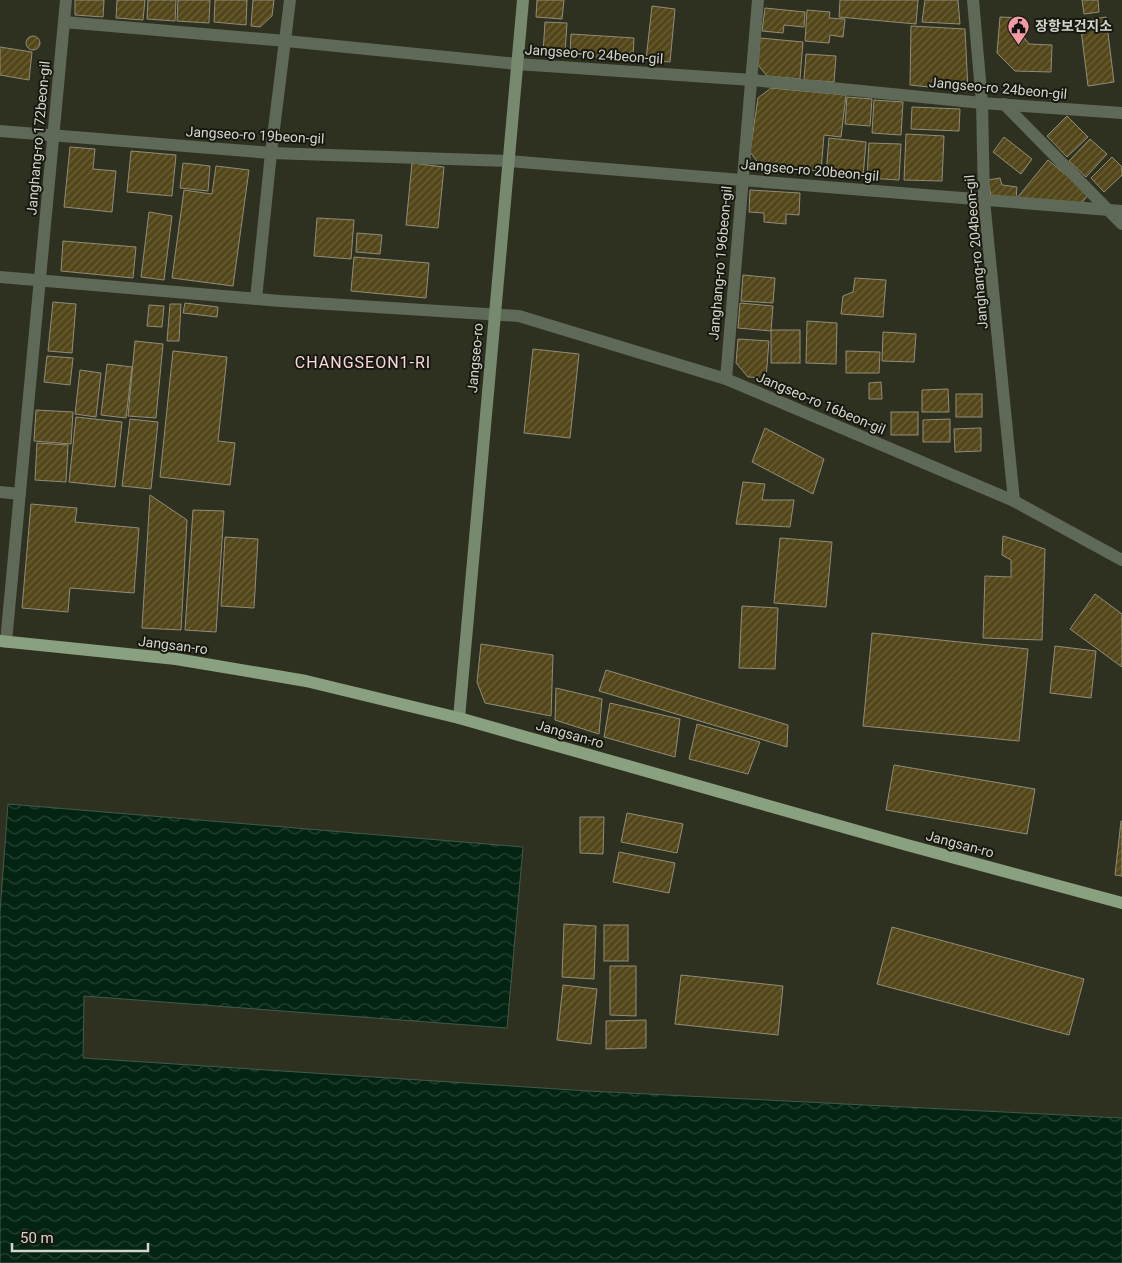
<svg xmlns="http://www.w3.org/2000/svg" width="1122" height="1263" viewBox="0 0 1122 1263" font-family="Roboto,'Noto Sans KR',sans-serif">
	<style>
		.water { fill: url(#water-waves); stroke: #42594a }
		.building { fill: url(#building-hatch); stroke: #928c78 }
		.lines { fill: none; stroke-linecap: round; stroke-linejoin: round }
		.street { stroke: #5e6958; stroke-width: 12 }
		.secondary { stroke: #77896e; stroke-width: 12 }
		.primary { stroke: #8aa17f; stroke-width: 12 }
		.labels { text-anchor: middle; stroke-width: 4; stroke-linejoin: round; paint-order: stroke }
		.poi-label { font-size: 14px; font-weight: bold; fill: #d4d6cb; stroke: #171911; text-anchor: start }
		.street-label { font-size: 14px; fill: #d4d6cb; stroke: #171911 }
		.quarter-label { font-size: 16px; letter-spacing: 1px; fill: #fad6da; stroke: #171911 }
	</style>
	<defs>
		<pattern id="water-waves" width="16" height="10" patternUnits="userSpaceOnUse" patternTransform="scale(1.25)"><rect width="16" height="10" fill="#032413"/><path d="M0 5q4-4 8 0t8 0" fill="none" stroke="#274334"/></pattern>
		<pattern id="building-hatch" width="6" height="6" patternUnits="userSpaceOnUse" patternTransform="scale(1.25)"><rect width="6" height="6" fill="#53471a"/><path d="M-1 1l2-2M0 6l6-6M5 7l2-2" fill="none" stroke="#6b613a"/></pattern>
	</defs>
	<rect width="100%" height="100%" fill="#2f3120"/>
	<path class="water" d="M8 804 523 847 507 1028 84 996 83 1058 588 1091 1122 1118V1263H0V912Z"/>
	<g class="building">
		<path d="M75 0H104L103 17 75 15Z"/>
		<path d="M117 0H145L143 20 116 18Z"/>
		<path d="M148 0H176L175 21 147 19Z"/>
		<path d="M178 0H210L209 23 177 21Z"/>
		<path d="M215 0H247L246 25 214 22Z"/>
		<path d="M253 0H274L272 16 260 27 251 26Z"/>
		<path d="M537 0H564L562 19 536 17Z"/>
		<path d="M840 0H918L916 24 839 17Z"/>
		<path d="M925 0H958L960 24 922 22Z"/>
		<path d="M1082 0H1098L1099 12 1084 14Z"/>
		<path d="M652 6 675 9 670 62 646 60Z"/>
		<path d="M765 8 805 12 804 27 784 25 783 33 762 31Z"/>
		<path d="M807 10 830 12 829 18 845 19 843 37 830 35 829 43 805 41Z"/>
		<path d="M1000 17 1024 18 1022 35 1029 44 1052 45 1051 72 1015 71 997 53Z"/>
		<path d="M1106 17 1114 82 1088 86 1080 21Z"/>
		<path d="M545 22 567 23 565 54 543 53Z"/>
		<path d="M911 26 965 29 968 91 910 85Z"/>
		<path d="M571 34 634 38 633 60 570 55Z"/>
		<circle cx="33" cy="43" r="7"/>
		<path d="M760 38 803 42 800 79 767 76 758 65Z"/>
		<path d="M0 47 32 52 29 80 0 75Z"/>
		<path d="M806 54 836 56 834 82 804 80Z"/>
		<path d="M771 88 846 95 841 137 824 135 821 171 760 165 750 152 758 98Z"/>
		<path d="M847 97 872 99 870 126 845 124Z"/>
		<path d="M874 100 903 102 901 135 872 133Z"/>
		<path d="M912 107 960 109 959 131 911 129Z"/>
		<path d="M1067 116 1088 137 1067 157 1047 136Z"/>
		<path d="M906 134 944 136 942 181 904 180Z"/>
		<path d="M1004 137 1032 159 1021 174 993 152Z"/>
		<path d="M829 138 866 142 863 177 826 174Z"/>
		<path d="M1090 139 1107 154 1086 177 1069 161Z"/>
		<path d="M869 143 901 144 899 180 867 178Z"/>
		<path d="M70 147 95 149 93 169 116 171 112 212 64 207Z"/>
		<path d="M131 151 176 155 172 196 127 192Z"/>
		<path d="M1112 157 1122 167V175L1104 192 1091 178Z"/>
		<path d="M1048 160 1089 194 1079 206 1017 198Z"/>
		<path d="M183 163 210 166 208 191 180 188Z"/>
		<path d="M412 163 444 167 438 228 406 225Z"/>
		<path d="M216 166 249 170 233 286 172 278 184 190 212 194Z"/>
		<path d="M1000 178 1002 185 1017 187 1016 199 991 196 988 180Z"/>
		<path d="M750 190 800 193 799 215 786 214V224L764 222V213L749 212Z"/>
		<path d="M149 212 172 216 164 280 141 277Z"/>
		<path d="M317 218 354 220 351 259 314 256Z"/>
		<path d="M357 233 382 235 380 254 356 252Z"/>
		<path d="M63 241 136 247 133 278 61 271Z"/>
		<path d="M354 257 429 263 426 298 351 291Z"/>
		<path d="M743 275 775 278 773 303 741 301Z"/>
		<path d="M855 278 886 280 883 317 841 314 843 296 853 292Z"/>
		<path d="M53 302 76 304 72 353 48 351Z"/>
		<path d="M185 303 218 307 217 317 183 313Z"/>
		<path d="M740 303 773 306 771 331 738 328Z"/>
		<path d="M170 304H181L179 341H167Z"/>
		<path d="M149 305 164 306 162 327 147 326Z"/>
		<path d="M807 321 837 323 836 364 806 363Z"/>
		<rect x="771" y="330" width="29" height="33"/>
		<path d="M883 332 916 334 914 362 882 361Z"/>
		<path d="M738 339 769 341 766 378 748 377 736 363Z"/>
		<path d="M135 341 163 344 156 418 128 416Z"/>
		<path d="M533 349 579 354 570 438 524 433Z"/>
		<path d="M173 351 227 357 218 441 235 443 230 485 160 477Z"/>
		<path d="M846 351 880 352 879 373H846Z"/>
		<path d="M47 356 73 358 70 385 44 382Z"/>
		<path d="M107 364 132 367 126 418 101 415Z"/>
		<path d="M80 370 101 373 96 417 75 414Z"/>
		<path d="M881 382 882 399H869V383Z"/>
		<path d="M948 389 949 412H922V390Z"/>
		<rect x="956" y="394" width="26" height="23"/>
		<path d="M36 410 73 412 71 444 34 441Z"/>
		<rect x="891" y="412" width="27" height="23"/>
		<path d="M76 417 122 422 115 487 69 482Z"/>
		<path d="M130 419 158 422 151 489 122 486Z"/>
		<path d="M950 419V442H923V420Z"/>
		<path d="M765 428 824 459 813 494 752 462Z"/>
		<path d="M981 428V451L955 452 954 429Z"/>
		<path d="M37 443 68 445 66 482 35 480Z"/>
		<path d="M743 482 765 484 762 500H794L790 527 736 524Z"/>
		<path d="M150 495 187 520 181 630 142 628Z"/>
		<path d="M31 504 77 508 75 522 139 528 134 593 70 588 68 612 22 608Z"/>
		<path d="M193 510 224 511 216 632 185 630Z"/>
		<path d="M1003 536 1045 549 1042 640 983 638 985 576 1011 577V560L1002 555Z"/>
		<path d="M225 537 258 539 254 608 221 606Z"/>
		<path d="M780 538 832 542 826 607 774 603Z"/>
		<path d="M1095 594 1122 614V667L1070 629Z"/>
		<path d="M742 606 778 608 775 669 739 668Z"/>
		<path d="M872 633 1028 649 1019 741 863 726Z"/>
		<path d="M481 644 553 655 551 716 485 703 477 682Z"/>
		<path d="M1055 646 1096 651 1091 698 1050 693Z"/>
		<path d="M606 670 788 725 787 747 599 691Z"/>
		<path d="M556 688 602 699 599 734 555 720Z"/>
		<path d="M610 703 680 719 675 757 604 737Z"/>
		<path d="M697 724 760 742 748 774 689 759Z"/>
		<path d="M894 765 1035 789 1027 834 886 810Z"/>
		<path d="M627 813 683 824 677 853 621 842Z"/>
		<path d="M580 817H604L603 854 580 853Z"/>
		<path d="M1121 821H1122V876L1115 875Z"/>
		<path d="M619 852 675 863 669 893 613 882Z"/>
		<path d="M564 924 596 926 594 979 562 977Z"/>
		<rect x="604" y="925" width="24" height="36"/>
		<path d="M892 927 1084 979 1069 1035 877 984Z"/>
		<path d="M610 966H636V1016L610 1015Z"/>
		<path d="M681 975 783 986 778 1035 675 1024Z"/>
		<path d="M563 985 597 989 591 1044 557 1040Z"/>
		<path d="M646 1020V1048L606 1049V1021Z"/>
	</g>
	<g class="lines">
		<g class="street">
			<path d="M973 0 982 103 984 200 1014 501"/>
			<path d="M64 22 286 41 517 64 752 80 982 103 1122 113"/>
			<path d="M1004 104 1122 224"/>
			<path d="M0 131 271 153 508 161 1122 211"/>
			<path d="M0 277 281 301 519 316 726 379 1014 501 1122 560"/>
			<path d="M256 299 271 153 290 0"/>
			<path d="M726 379 758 0"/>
			<path d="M0 492 20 494"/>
			<path d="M6 642 66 0"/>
		</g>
		<path class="secondary" d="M459 718 523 0"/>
		<path class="primary" d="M0 641 176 659 306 681 459 718 907 845 1122 903"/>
	</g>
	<defs>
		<symbol id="civic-pin" viewBox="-11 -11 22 30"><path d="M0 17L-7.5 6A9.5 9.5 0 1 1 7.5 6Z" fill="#f39aa7" stroke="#171911"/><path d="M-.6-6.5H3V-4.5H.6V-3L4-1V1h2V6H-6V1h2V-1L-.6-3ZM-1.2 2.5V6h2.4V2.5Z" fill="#111"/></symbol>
	</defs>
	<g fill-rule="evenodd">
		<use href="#civic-pin" x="1006" y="14" width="25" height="34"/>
	</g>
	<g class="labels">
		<g class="poi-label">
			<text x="1035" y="31">장항보건지소</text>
		</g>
		<g class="street-label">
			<text transform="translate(594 54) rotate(4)" y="5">Jangseo-ro 24beon-gil</text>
			<text transform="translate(998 88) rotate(5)" y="5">Jangseo-ro 24beon-gil</text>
			<text transform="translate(255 135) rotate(3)" y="5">Jangseo-ro 19beon-gil</text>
			<text transform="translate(38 138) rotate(-85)" y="5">Janghang-ro 172beon-gil</text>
			<text transform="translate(810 170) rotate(5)" y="5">Jangseo-ro 20beon-gil</text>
			<text transform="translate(976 252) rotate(-95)" y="5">Janghang-ro 204beon-gil</text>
			<text transform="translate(720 263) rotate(-85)" y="5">Janghang-ro 196beon-gil</text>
			<text transform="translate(475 358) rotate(-85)" y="5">Jangseo-ro</text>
			<text transform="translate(821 403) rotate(23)" y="5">Jangseo-ro 16beon-gil</text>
			<text transform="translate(173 645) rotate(7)" y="5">Jangsan-ro</text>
			<text transform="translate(570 734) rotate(16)" y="5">Jangsan-ro</text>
			<text transform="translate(960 844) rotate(15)" y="5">Jangsan-ro</text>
		</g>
		<g class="quarter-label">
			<text x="363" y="368">CHANGSEON1-RI</text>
		</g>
	</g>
	<path d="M12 1243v8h136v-8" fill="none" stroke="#d4d6cb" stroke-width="2.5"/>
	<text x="20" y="1243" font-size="15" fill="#d4d6cb" stroke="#171911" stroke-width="4" paint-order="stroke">50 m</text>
</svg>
